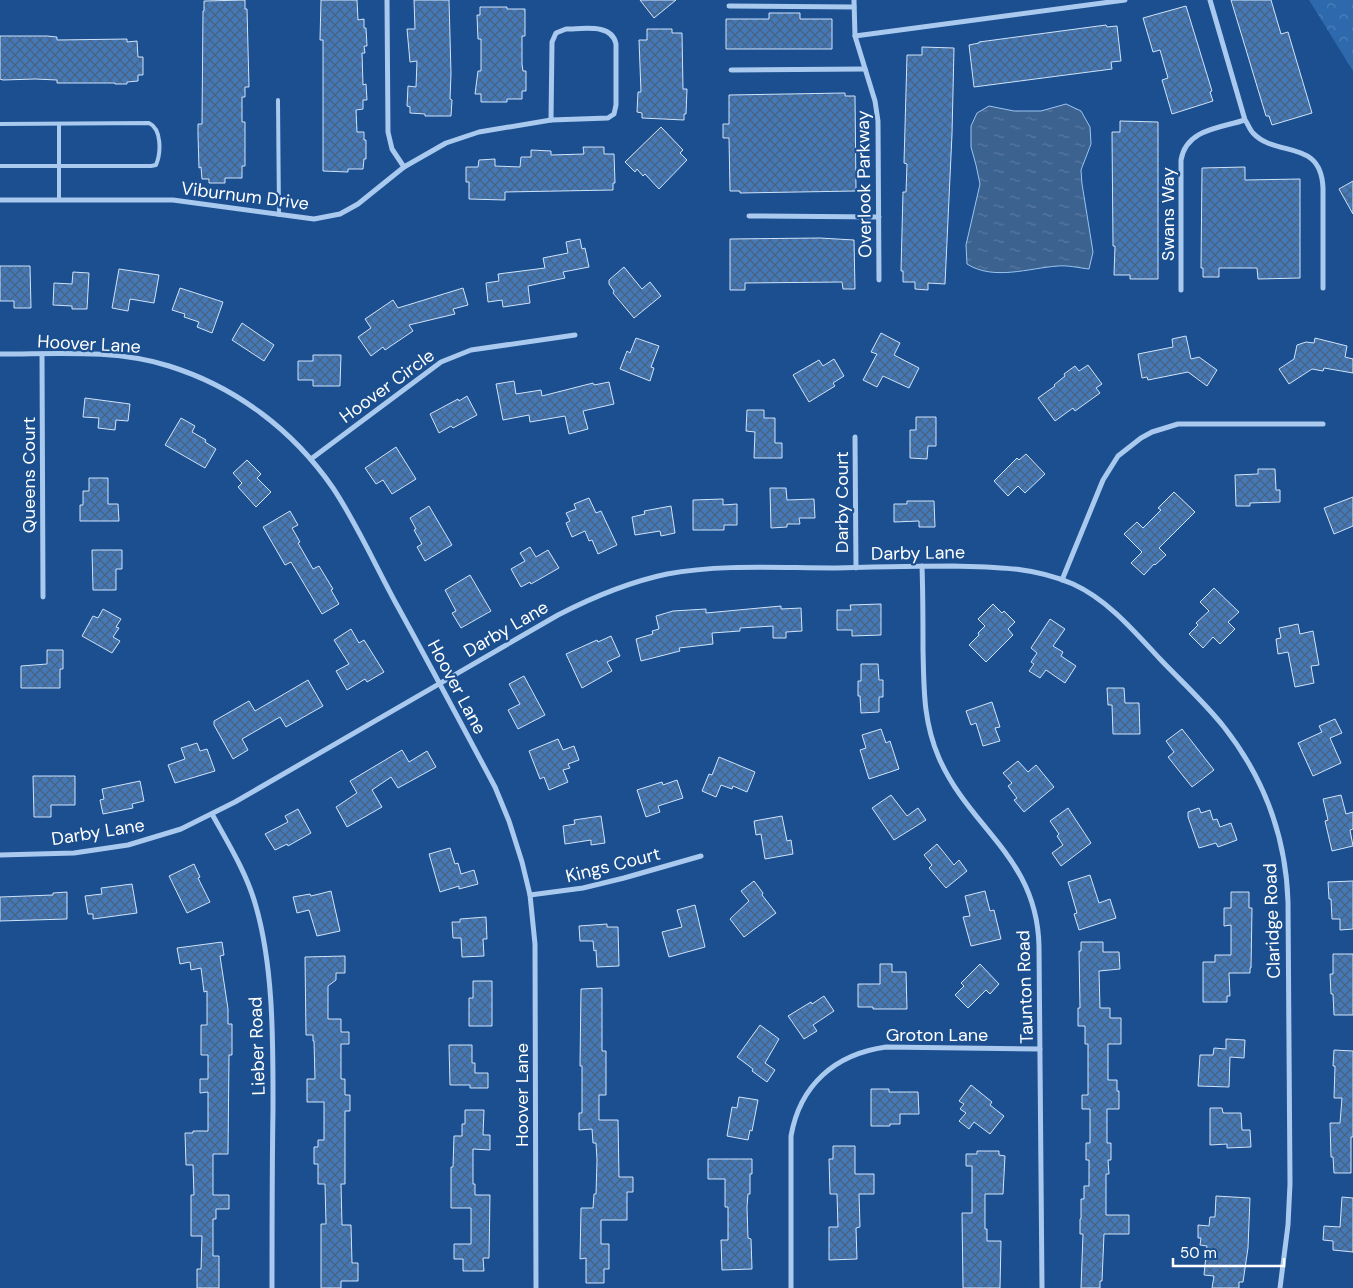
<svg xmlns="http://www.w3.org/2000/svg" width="1353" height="1288" viewBox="0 0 1353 1288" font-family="'DM Sans',sans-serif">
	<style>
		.forest { fill: url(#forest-crowns) }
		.water { fill: url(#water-ripples); stroke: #9cc4f0 }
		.building { fill: url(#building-cross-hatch); stroke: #cfe3fa }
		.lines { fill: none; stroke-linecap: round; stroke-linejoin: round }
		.lane { stroke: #a9c9ee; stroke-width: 4 }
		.street { stroke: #a9c9ee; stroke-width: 5 }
		.labels { text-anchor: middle; stroke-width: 4.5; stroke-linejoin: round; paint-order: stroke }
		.street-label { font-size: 18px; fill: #fff; stroke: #1b4f8f }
	</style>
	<defs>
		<pattern id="forest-crowns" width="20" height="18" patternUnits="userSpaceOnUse" patternTransform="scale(1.25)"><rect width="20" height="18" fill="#2e69ad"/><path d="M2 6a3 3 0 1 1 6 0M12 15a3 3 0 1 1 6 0" fill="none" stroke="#4d80b9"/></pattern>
		<pattern id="water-ripples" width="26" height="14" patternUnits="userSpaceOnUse" patternTransform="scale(1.25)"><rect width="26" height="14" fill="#3c6290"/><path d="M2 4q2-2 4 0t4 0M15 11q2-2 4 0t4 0" fill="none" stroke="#597aa1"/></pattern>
		<pattern id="building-cross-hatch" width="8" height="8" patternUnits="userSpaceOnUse" patternTransform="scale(1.25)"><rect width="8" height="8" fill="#4478b7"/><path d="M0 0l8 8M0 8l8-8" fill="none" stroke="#486282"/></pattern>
	</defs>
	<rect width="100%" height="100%" fill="#1b4f8f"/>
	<path class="forest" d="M1309 0H1353V71Z"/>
	<path class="water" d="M1066 104 1081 111 1090 127 1091 144 1081 170 1082 184 1093 252 1089 269C1079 268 1068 265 1058 266 1029 268 994 281 967 264L966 245 980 184 976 165 971 147V126L977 113 989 106 1014 111H1041Z"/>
	<g class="building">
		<path d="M245 0V9H247L249 87H245V97H242V122H245V166H242V178H225V183H209V179H202L201 167 199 168 198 135V124H202L203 11H204V1Z"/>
		<path d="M321 0H357L358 20 364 19V28H366L367 46H364L365 53H362L363 85 366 84 367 100H363V109L356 110 357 132H364V140H366V159H364L363 169H348V172L323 171V40H320Z"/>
		<path d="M414 0H449L451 74 450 99 452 100 451 116H425V114L410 113V107L407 106 408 86 416 87 417 61 410 62 407 29H415Z"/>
		<path d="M640 0H676L654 18Z"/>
		<path d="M1231 0H1271L1281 34 1288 32 1312 113 1272 125 1269 116H1266Z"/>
		<path d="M1186 6 1212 91 1210 92 1213 101 1172 114 1162 80 1168 78 1160 50 1153 52 1143 18Z"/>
		<path d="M480 7H507V9H525V36H522V64L523 71H526V91H522V99H507V102H481V94H475L478 71H481V39H478L477 15H480Z"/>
		<path d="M769 13H800V19H832V49H726V19H769Z"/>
		<path d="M1106 25 1107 27 1117 26 1121 61 1111 62 1112 69 974 87 969 45 979 43V42Z"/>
		<path d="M647 29H672V33H682L683 89H687L686 114H684V120L642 118V113L637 112 638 92H641L639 40H647Z"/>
		<path d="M0 36H47L57 37V40L127 39V42L137 41 138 57H143V75H138V81L127 82V84H115V83H57V80L35 79 3 80 0 79Z"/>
		<path d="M922 47 954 48 952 134 945 284 928 283V290L915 289V282H903V271H901L903 192H906L907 164 904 163 907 55H922Z"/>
		<path d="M845 93V96H855L856 191 740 193V191H730L729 138H723V124H729V95Z"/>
		<path d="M1120 121 1158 122V279H1130V275H1114L1115 246H1113L1112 132H1120Z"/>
		<path d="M661 127 683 150 680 153 687 160 659 189 645 174 643 176 637 169 635 172 625 162Z"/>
		<path d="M583 147H604V154H614L615 183H613V190L505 192V200L469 199V182H466V167H478L479 160 495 159V166L520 167 521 157H531V150L551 151V155L584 154Z"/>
		<path d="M1245 167V180L1300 179V278L1258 279 1257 268H1219V277H1203V268H1201L1202 168Z"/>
		<path d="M1353 181V214L1339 189Z"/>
		<path d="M820 238 854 240 855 289H843L842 282 745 283V290H730V239Z"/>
		<path d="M580 239 582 249 585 248 589 267 563 272 565 278 528 286 530 303 503 307 502 300 488 302 486 283 499 281 498 274 545 268 543 258 568 253 566 242Z"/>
		<path d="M0 266H30L31 308H14V301H0Z"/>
		<path d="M624 267 642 289 650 282 661 296 634 318 613 293 614 291 609 284V280Z"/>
		<path d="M119 269 159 275 154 303 130 299 128 311 112 308Z"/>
		<path d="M73 272 89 273 87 309H72V306L53 305 54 283 72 284Z"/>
		<path d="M180 288 223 302 212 333 197 327 199 322 184 317 185 314 172 310Z"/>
		<path d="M463 288 468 305 453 309 455 314 409 325 413 331 385 350 383 347 371 356 358 337 371 328 365 319 393 300 398 308Z"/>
		<path d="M242 323 274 345 264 361 232 340Z"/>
		<path d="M881 333 900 343 894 355 919 368 909 388 883 376 877 387 863 380 877 354 871 352Z"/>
		<path d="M1186 336 1191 359 1199 357 1217 370 1207 386 1188 372 1148 380 1147 377 1142 378 1138 354 1173 347 1172 339Z"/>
		<path d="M636 338 659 346 651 367 654 368 650 381 620 369 627 351 630 353Z"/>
		<path d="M1315 338 1347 346 1345 357 1353 359V373L1324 368 1323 371 1312 369 1289 384 1279 369 1294 359 1297 345 1306 342 1314 343Z"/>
		<path d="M313 355H341L340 386H313V380H298V361H313Z"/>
		<path d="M834 359 844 376 833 383 835 386 809 402 793 375 819 360 823 366Z"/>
		<path d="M1088 365 1102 384 1096 388 1100 393 1075 411 1073 408 1055 421 1038 398 1055 386 1054 385 1065 376 1064 374 1075 366 1079 371Z"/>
		<path d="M514 381 516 394 541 390 542 396 593 383 594 385 609 382 614 404 583 411 588 429 569 434 565 416 530 422 529 415 503 420 496 384Z"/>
		<path d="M467 396 477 415 453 428 451 426 439 433 430 414 458 399 459 401Z"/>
		<path d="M85 398 130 404 128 421 116 420 115 430 98 428 99 418 83 417Z"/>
		<path d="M747 410H764V418H775V443H782V458H754L755 432 746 431Z"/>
		<path d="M916 417H936V446H928L927 459 910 458V430H916Z"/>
		<path d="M181 418 195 426 192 432 206 440 205 442 216 449 205 468 165 445Z"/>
		<path d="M396 447 416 479 392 494 383 480 376 484 365 468Z"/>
		<path d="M1026 454 1045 474 1025 493 1018 486 1008 496 994 481 1017 458 1019 460Z"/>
		<path d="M247 460 261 474 257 478 271 492 256 507 238 487 242 483 233 473Z"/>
		<path d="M1258 469H1275L1276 490H1280V502L1250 503V506H1236L1235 475 1258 474Z"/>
		<path d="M89 478H108V504H118L119 521H80V505H83V491H89Z"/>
		<path d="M770 488H786L787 500 814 499 815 518H799L800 524H787V527L771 528Z"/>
		<path d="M1174 492 1195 512 1159 548 1166 555 1155 565 1154 564 1144 575 1131 563 1142 552 1124 534 1137 522 1143 528 1161 510 1158 508Z"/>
		<path d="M1353 497V526L1334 534 1324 508Z"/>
		<path d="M589 498 596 513 601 511 617 545 598 554 592 540 589 541 585 531 572 537 566 523 570 521 566 513 576 509 574 504Z"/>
		<path d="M723 499V505L737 504V525H724V530H693V500Z"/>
		<path d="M907 501H934L935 527H919V521L894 522V504H907Z"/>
		<path d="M429 506 452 545 425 561 417 547 422 544 414 530 416 529 410 518Z"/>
		<path d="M671 506 675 533 661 536 660 531 635 535 632 517 645 514 644 511Z"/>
		<path d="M290 511 298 525 292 528 300 542 298 543 313 569 319 566 333 589 331 590 339 604 322 614 291 562 285 565 263 527Z"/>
		<path d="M530 547 536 557 548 550 559 568 531 584 530 582 521 587 511 569 525 561 520 553Z"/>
		<path d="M92 550H122V569H116V590H93Z"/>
		<path d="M470 575 491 611 461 628 452 613 456 611 445 590Z"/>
		<path d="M1214 588 1239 612 1228 622 1235 629 1220 644 1213 637 1203 648 1189 634 1198 625 1196 623 1209 611 1200 602Z"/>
		<path d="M881 604V635L852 636V630H837V610H851L850 605Z"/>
		<path d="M993 604 1002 613 1004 611 1015 622 1008 629 1013 635 986 662 969 645 979 635 978 633 985 626 978 619Z"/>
		<path d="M781 606V609L801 608 802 631 786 632V638H773V626L740 628V631L712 633 713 644 679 648 680 651 641 661 636 639 653 634 652 631 659 629 656 616 673 611 706 609V613Z"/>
		<path d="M103 609 121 619 116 627 119 628 113 637 120 641 112 653 82 636 93 616 98 618Z"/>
		<path d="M1050 619 1065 629 1053 646 1063 652 1061 656 1076 666 1065 683 1046 670 1040 678 1029 671 1034 664 1031 662 1037 653 1031 648Z"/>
		<path d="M1298 624 1300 634 1313 631 1319 665 1311 666 1314 683 1295 687 1288 652 1278 654 1276 639 1281 638 1279 628Z"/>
		<path d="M351 629 359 643 364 640 384 672 367 682 365 679 347 690 336 671 349 664 334 640Z"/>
		<path d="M611 636 620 656 607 662 612 671 582 688 566 654 597 640 598 642Z"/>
		<path d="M47 650H63V669H60V688H21V666L47 664Z"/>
		<path d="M861 664H878L879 680H883V697H879V712L861 713 860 696H858V681H861Z"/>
		<path d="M524 676 545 715 518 729 508 710 520 704 509 684Z"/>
		<path d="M308 680 323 706 286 727 280 717 242 739 248 750 233 759 214 725V721L249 701 255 711Z"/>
		<path d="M1107 688H1124L1125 703H1139L1140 734H1113L1112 705H1108Z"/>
		<path d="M992 702 1000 727 995 728 1000 741 983 746 976 723 971 725 966 711Z"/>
		<path d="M1335 719 1342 733 1330 738 1341 763 1313 776 1298 743 1322 732 1319 726Z"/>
		<path d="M881 729 886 743 890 741 899 769 869 779 860 750 866 748 862 735Z"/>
		<path d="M1182 729 1214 770 1192 787 1168 757 1174 752 1166 741Z"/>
		<path d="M558 739 563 750 574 746 579 760 568 764 570 768 563 770 568 782 549 790 544 777 540 779 529 751Z"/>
		<path d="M197 743 200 751 207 749 215 771 175 783 168 765 185 759 181 748Z"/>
		<path d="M402 750 409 762 427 751 436 767 398 788 391 777 372 790 382 807 347 827 336 807 357 793 350 781Z"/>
		<path d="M719 757 755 772 747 792 733 786 732 789 721 785 716 797 702 791 709 774 712 775Z"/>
		<path d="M1018 761 1028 772 1036 765 1054 787 1024 812 1014 800 1017 798 1008 786 1012 783 1003 773Z"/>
		<path d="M33 776H75V805H51V817H34Z"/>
		<path d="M677 780 683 798 658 806 660 812 646 817 637 790 662 782 663 785Z"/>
		<path d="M140 781 144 801 132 804 133 808 103 814 100 800 104 799 102 789Z"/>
		<path d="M891 795 907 816 918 808 926 820 894 840 872 808Z"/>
		<path d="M1341 795 1346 814 1353 812V829L1350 830 1353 846 1332 851 1325 821 1328 820 1323 799Z"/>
		<path d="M1068 808 1091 843 1061 866 1052 853 1063 845 1057 836 1059 834 1050 821Z"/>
		<path d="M1199 808 1201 813 1210 810 1213 820 1217 819 1220 827 1231 823 1237 840 1218 847 1216 843 1199 848 1188 817V812Z"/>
		<path d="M298 809 311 833 288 846 287 844 275 850 265 834 288 822 285 816Z"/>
		<path d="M601 816 605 843 591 845V840L565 844 563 826 575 824 574 820Z"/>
		<path d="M782 816 787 841 791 840 793 854 765 859 761 834 756 835 754 821Z"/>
		<path d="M937 844 954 865 959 860 967 871 946 888 929 868 932 865 924 855Z"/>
		<path d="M450 848 455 864 458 863 461 874 474 870 478 884 459 889V886L440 892 429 854Z"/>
		<path d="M194 864 200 877 198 878 210 902 187 913 169 876Z"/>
		<path d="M1090 875 1099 903 1110 899 1116 918 1079 930 1074 914 1077 913 1068 882Z"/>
		<path d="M754 881 763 893 762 895 776 913 744 937 730 919 749 901 741 891Z"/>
		<path d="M1353 881V929L1340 930V919H1332L1331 899H1329L1328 882Z"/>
		<path d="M132 884 137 913 93 919V914H88L85 896 102 894 101 888Z"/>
		<path d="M331 891 340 931 317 936 309 910 297 913 293 897 310 894 311 896Z"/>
		<path d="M985 891 990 911 994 910 1001 939 971 946 963 917 970 916 965 896Z"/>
		<path d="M67 892V919L0 921V897L53 895V893Z"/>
		<path d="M1231 892H1249V908H1252L1251 968H1250V973H1229L1230 996H1227V1002H1203V962H1215V955H1231V925L1224 926V908H1231Z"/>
		<path d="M695 905 705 947 669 957 662 932 682 927 677 910Z"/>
		<path d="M486 917 487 939H483L484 956 462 957 461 938H453L452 922H460V919Z"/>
		<path d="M607 924V927H618L619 966 597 967 596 950 594 951 593 941H580L579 926Z"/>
		<path d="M222 942 224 955 220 956 228 1009V1024H232V1055H229L228 1154H213V1195H229V1209H216V1219H213V1256H219V1288H197V1269H201L202 1236H191V1195H194L193 1165H186L185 1133H193V1131H208V1092L200 1093V1079H208V1055H201V1025H207V991L204 992 201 968 191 970 190 962 180 964 177 948Z"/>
		<path d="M1081 942H1103V952H1119L1120 969 1099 971 1100 1008H1110V1018H1121V1044H1108V1080H1117V1091H1119V1109H1107V1143H1111V1160H1108L1109 1174H1106V1215H1129V1234H1104L1102 1281H1100V1288H1081L1083 1234H1080V1219H1081V1199H1084V1186H1089V1160H1086V1143H1090V1109H1082V1095H1088V1044H1085V1026H1078V1008H1080L1079 951H1081Z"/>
		<path d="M1333 954H1353V1015H1334L1333 994H1331L1330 974H1333Z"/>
		<path d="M345 956V973H336V980L328 986V1019H341V1032H349V1044H341V1079H345V1095H350V1111H345V1184H341L342 1225H351L352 1263H358V1281H341V1288H321V1224H326L325 1184H318V1164H314V1147H318V1140H324V1102H307V1079H315L314 1041H313V1035H306L305 957Z"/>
		<path d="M880 964H892V972H906L907 1009H873V1007H858V984H880Z"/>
		<path d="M980 964 999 984 990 994 986 990 968 1008 955 995 964 986 961 983Z"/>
		<path d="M473 981H492V1026H469V998H473Z"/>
		<path d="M602 988V1051H606V1095H599V1120H618L619 1177H633V1192H627V1220H601V1244H609V1269H604V1283H586V1258L580 1259 581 1208H593L594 1194H596L597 1160 596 1143H593L592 1129 579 1130V1113H582V1066H580L581 989Z"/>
		<path d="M824 996 834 1011 813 1025 817 1031 804 1039 788 1016 811 1002 812 1004Z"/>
		<path d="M760 1025 779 1039 765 1063 775 1070 767 1082 752 1071 753 1069 737 1057Z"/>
		<path d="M1226 1039 1245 1040 1244 1058 1230 1057 1229 1087 1198 1086 1200 1055H1213L1214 1048 1226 1049Z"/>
		<path d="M449 1045H472V1063H475V1073H488V1088H470V1085H450Z"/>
		<path d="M1334 1050 1353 1051V1137H1351V1173H1334L1333 1157H1331L1330 1123H1340L1342 1098H1334L1335 1066H1333Z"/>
		<path d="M971 1085 992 1102 990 1105 1004 1116 990 1134 974 1122 969 1129 959 1121 966 1113 960 1109 964 1104 959 1101Z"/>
		<path d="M871 1089H889V1092H918L919 1114H900V1124H890V1126H871Z"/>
		<path d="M739 1097 758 1100 752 1131 750 1130 748 1140 727 1136 732 1107 737 1108Z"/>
		<path d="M1210 1108H1222L1223 1113H1241L1242 1130H1250L1251 1147 1227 1148V1144L1210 1145Z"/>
		<path d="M465 1110H484L483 1135H490V1150L473 1149V1184H475V1195H490L489 1258H483L484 1271H463V1259H454V1244H471V1208H451V1167H453L454 1136H462V1124H465Z"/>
		<path d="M833 1146H855V1174H874V1194H859L860 1227 856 1228 857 1259 829 1260V1227H838L837 1194H830L829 1159H833Z"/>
		<path d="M977 1151H999V1155L1005 1156 1003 1194H985V1229H987V1241H1001L1000 1288H963L962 1213H972V1166H966V1154H977Z"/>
		<path d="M708 1159H752V1174H750V1194H748L747 1207 748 1238 751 1239 752 1269 722 1270 721 1240H728V1207H725V1179H708Z"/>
		<path d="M1216 1196 1250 1198 1248 1248 1243 1282H1239V1288H1212L1214 1276 1204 1275 1207 1246 1200 1245 1201 1238H1198V1225L1209 1226 1210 1217H1215Z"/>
		<path d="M1342 1197 1353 1198V1252L1333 1250V1241L1323 1240 1324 1226 1340 1227Z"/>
	</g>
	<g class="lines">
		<g class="lane">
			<path d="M278 100 279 215"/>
			<path d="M0 124 149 123C162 129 161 153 156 165L151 166H0"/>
			<path d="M59 200V124"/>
		</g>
		<g class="street">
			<path d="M387 0 388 132 392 149 404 167"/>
			<path d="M854 0 855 36 875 101 878 121 879 280"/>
			<path d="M1210 0 1245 120C1248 124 1250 130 1253 133 1276 158 1321 138 1323 188V288"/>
			<path d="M729 6 854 7"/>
			<path d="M566 29C583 29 612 23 616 44V105L614 114 608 118 551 120 552 42 556 33Z"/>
			<path d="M855 36 1125 0"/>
			<path d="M731 70 865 69"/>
			<path d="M0 200H173L314 219 340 214 358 204 404 167 446 143 479 132 551 120"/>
			<path d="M749 216 879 217"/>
			<path d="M1181 290V160C1186 129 1220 128 1245 120"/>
			<path d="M0 354C56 354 115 349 169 366 236 387 293 430 333 488 357 524 377 569 398 607 431 667 463 727 495 787L509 821 522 862 530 895 535 944 536 1288"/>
			<path d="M42 354 43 597"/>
			<path d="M855 437 856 568"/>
			<path d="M311 459 441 362 471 350 575 335"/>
			<path d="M922 566C923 594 923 622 923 650 924 688 923 721 939 758 970 829 1037 857 1039 946L1042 1288"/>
			<path d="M1062 580 1103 480 1118 456 1141 438 1152 432 1178 424H1323"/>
			<path d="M212 814C228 843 246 872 255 903 274 967 273 1044 273 1110 272 1169 272 1229 272 1288"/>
			<path d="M0 855 74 853 128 845 181 829 235 802 558 615C593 597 629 582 667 574 721 564 778 568 833 568 874 567 914 566 954 566 997 567 1033 567 1073 584 1108 600 1134 631 1160 659 1181 681 1205 703 1224 727 1264 778 1286 837 1288 902L1290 1184 1288 1225 1280 1288"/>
			<path d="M530 895 583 888 624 878 701 856"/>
			<path d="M791 1288V1136C800 1085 835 1054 886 1047L1040 1049"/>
		</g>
	</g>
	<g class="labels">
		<g class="street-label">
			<text transform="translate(864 184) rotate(-91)" y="6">Overlook Parkway</text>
			<text transform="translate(245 196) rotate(7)" y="6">Viburnum Drive</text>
			<text transform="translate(1168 214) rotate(-90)" y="6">Swans Way</text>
			<text transform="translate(89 344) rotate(3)" y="6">Hoover Lane</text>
			<text transform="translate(387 386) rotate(-36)" y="6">Hoover Circle</text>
			<text transform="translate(29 475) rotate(-90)" y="6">Queens Court</text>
			<text transform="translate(842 502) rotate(-90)" y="6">Darby Court</text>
			<text transform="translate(918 553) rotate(-1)" y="6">Darby Lane</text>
			<text transform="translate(506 629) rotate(-30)" y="6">Darby Lane</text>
			<text transform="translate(457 687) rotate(62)" y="6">Hoover Lane</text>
			<text transform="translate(98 832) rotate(-9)" y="6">Darby Lane</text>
			<text transform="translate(613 865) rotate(-14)" y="6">Kings Court</text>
			<text transform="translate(1272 921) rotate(-92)" y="6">Claridge Road</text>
			<text transform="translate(1025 987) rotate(-92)" y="6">Taunton Road</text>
			<text x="937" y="1041">Groton Lane</text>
			<text transform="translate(257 1046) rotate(-92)" y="6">Lieber Road</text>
			<text transform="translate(522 1095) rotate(-90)" y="6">Hoover Lane</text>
		</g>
	</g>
	<path d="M1173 1258v8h111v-8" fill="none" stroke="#ffffff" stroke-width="2.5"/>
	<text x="1180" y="1258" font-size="15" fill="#ffffff" stroke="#1b4f8f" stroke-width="4" paint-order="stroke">50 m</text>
</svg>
